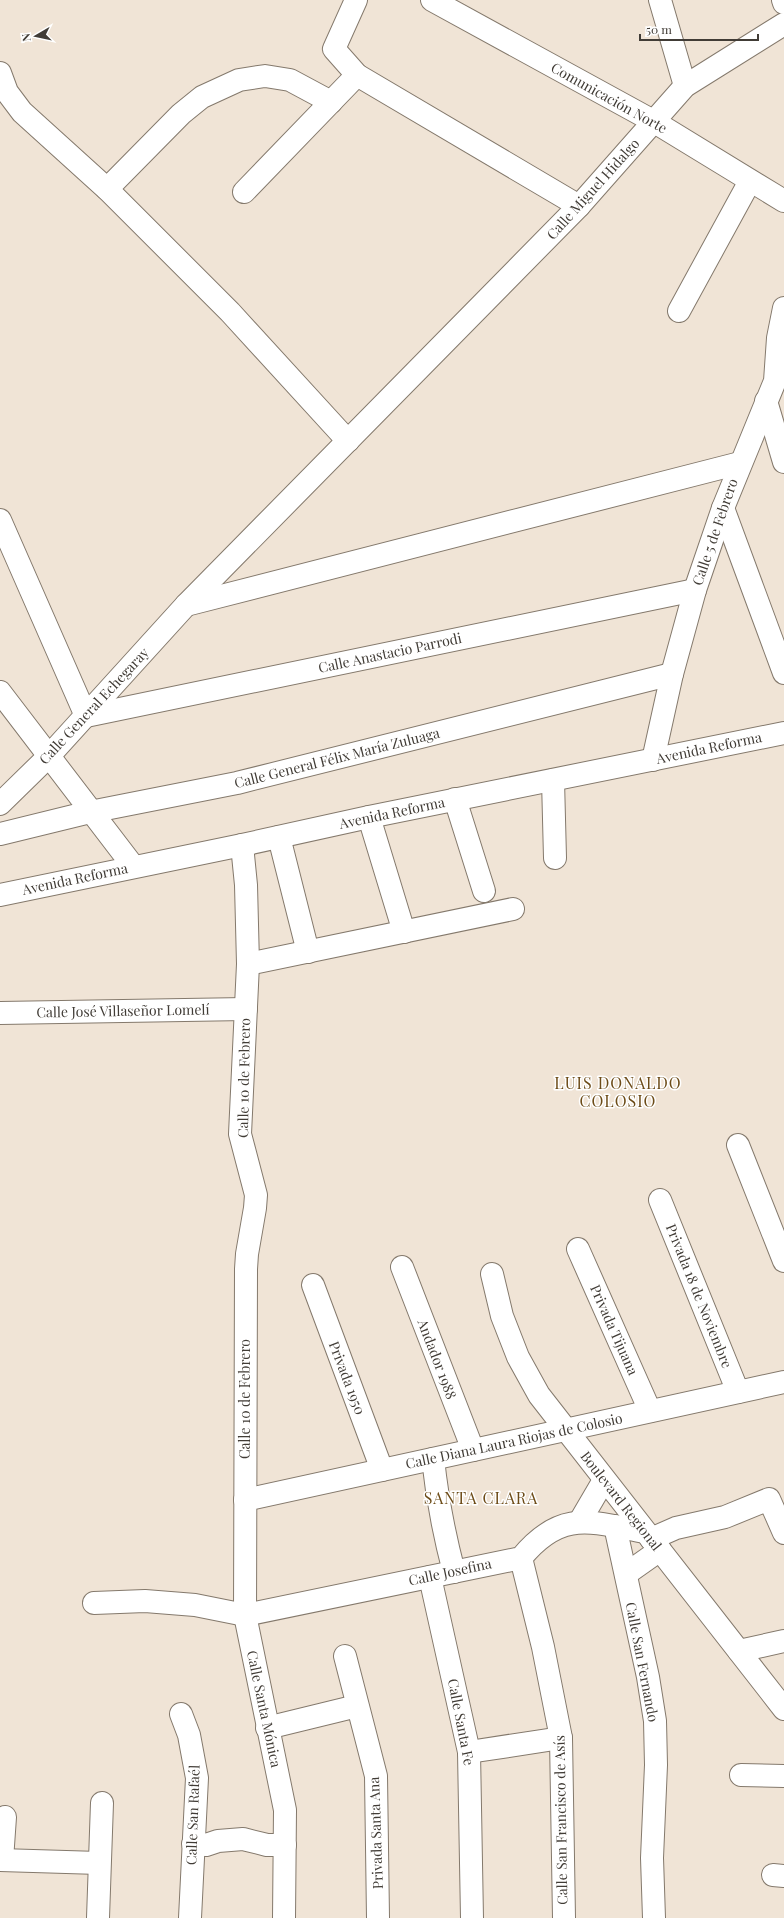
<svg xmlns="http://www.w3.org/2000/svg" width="784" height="1918" viewBox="0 0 784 1918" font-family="'Playfair Display',serif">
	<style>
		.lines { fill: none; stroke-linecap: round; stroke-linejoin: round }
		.minor-casing { stroke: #84796c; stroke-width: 24 }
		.minor { stroke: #fff; stroke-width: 22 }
		.labels { text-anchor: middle; stroke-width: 3; stroke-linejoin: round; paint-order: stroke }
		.street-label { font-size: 14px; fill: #413c36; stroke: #fff }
		.quarter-label { font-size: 16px; letter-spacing: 1px; fill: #6c4b17; stroke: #fff }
	</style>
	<rect width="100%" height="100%" fill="#f0e4d6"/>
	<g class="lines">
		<defs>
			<g id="minor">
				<path d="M356 0 334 49 357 75 579 206"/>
				<path d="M432 0 653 121 784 201"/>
				<path d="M660 0 685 86"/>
				<path d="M783 0 784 3"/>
				<path d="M0 73 7 92 22 112 107 189 230 312 348 441"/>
				<path d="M107 189 181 114 202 97 239 80 265 76 290 80 331 102"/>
				<path d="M244 192 357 75"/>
				<path d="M679 311 750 181"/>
				<path d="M766 401 784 462"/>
				<path d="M723 508 784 673"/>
				<path d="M0 520 86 716 695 590"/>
				<path d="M186 605 740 463"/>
				<path d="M0 692 133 866"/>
				<path d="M653 760 672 674 695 590 723 508 775 381 778 338 784 308"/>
				<path d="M553 780 555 858"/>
				<path d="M455 799 484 891"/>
				<path d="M0 804 48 757 186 605 579 206 685 86 784 24"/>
				<path d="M369 817 404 932"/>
				<path d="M0 834 90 812 237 783 672 674"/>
				<path d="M279 837 308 952"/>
				<path d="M242 845 246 885 248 964 240 1134 256 1195 255 1208 247 1254 246 1269 245 1615 285 1810 284 1918"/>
				<path d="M0 895 242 845 369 817 784 733"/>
				<path d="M248 964 513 909"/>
				<path d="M0 1013 246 1009"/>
				<path d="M738 1145 784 1261"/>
				<path d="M660 1200 738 1392"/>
				<path d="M578 1249 650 1411"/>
				<path d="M402 1267 473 1450"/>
				<path d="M492 1274 502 1316 518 1357 539 1395 784 1709"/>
				<path d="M313 1285 382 1470"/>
				<path d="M433 1459C437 1497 444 1534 454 1572"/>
				<path d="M245 1500 784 1382"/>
				<path d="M580 1521 604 1480"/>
				<path d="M615 1526 648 1677 655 1721 656 1765 652 1858 654 1918"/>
				<path d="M651 1539 676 1528 725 1517 769 1499 784 1533"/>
				<path d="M521 1558 543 1647 561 1738 564 1918"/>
				<path d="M626 1574 660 1550"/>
				<path d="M430 1577 469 1752 472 1918"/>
				<path d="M94 1603 145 1601 195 1605 245 1615 521 1558C561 1509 591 1522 645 1532"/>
				<path d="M739 1651 784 1641"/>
				<path d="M345 1656 376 1776 378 1918"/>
				<path d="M181 1714 189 1735 197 1778 190 1918"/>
				<path d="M267 1728 357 1706"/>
				<path d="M469 1752 561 1738"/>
				<path d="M741 1775 784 1776"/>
				<path d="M193 1844 206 1845 218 1841 243 1839 267 1845H285"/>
				<path d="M0 1860 99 1863"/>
				<path d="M2 1860 5 1817"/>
				<path d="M773 1875 784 1876"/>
				<path d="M98 1918 102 1803"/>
			</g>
		</defs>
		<use href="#minor" class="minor-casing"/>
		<use href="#minor" class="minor"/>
	</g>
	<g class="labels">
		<g class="street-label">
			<text transform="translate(609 98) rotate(29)" y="5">Comunicación Norte</text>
			<text transform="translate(593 189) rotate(-48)" y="5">Calle Miguel Hidalgo</text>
			<text transform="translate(715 532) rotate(-71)" y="5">Calle 5 de Febrero</text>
			<text transform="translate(390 653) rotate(-12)" y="5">Calle Anastacio Parrodi</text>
			<text transform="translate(94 706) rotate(-47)" y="5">Calle General Echegaray</text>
			<text transform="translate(709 748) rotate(-12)" y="5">Avenida Reforma</text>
			<text transform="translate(337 758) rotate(-14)" y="5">Calle General Félix María Zuluaga</text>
			<text transform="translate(392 813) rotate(-12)" y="5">Avenida Reforma</text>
			<text transform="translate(75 879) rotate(-12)" y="5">Avenida Reforma</text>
			<text transform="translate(123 1011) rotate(-1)" y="5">Calle José Villaseñor Lomelí</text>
			<text transform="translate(244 1078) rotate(-89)" y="5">Calle 10 de Febrero</text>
			<text transform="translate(699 1296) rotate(68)" y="5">Privada 18 de Noviembre</text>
			<text transform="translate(614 1330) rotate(66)" y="5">Privada Tijuana</text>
			<text transform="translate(437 1359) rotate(69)" y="5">Andador 1988</text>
			<text transform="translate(347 1378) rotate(69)" y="5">Privada 1950</text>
			<text transform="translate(245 1399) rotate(-90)" y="5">Calle 10 de Febrero</text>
			<text transform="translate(514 1441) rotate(-12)" y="5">Calle Diana Laura Riojas de Colosio</text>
			<text transform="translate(621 1501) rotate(52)" y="5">Boulevard Regional</text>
			<text transform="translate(450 1572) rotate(-12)" y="5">Calle Josefina</text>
			<text transform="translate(642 1662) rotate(79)" y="5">Calle San Fernando</text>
			<text transform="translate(264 1709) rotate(78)" y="5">Calle Santa Mónica</text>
			<text transform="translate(461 1722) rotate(79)" y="5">Calle Santa Fe</text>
			<text transform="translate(193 1815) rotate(-88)" y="5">Calle San Rafaél</text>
			<text transform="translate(561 1820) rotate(-91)" y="5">Calle San Francisco de Asís</text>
			<text transform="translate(376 1833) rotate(-92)" y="5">Privada Santa Ana</text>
		</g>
		<g class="quarter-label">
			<text x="618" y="1089">LUIS DONALDO<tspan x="618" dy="18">COLOSIO</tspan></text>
			<text x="481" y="1504">SANTA CLARA</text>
		</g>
	</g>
	<g transform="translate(36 36) rotate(261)" stroke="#ffffff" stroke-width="3" paint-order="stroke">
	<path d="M0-3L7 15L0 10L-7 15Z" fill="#413c36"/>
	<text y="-6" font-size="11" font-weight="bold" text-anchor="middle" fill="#413c36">N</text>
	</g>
	<path d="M640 34v6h118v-6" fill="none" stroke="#413c36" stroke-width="2"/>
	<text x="646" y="34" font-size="12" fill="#413c36" stroke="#ffffff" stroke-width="3" paint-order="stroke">50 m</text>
</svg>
